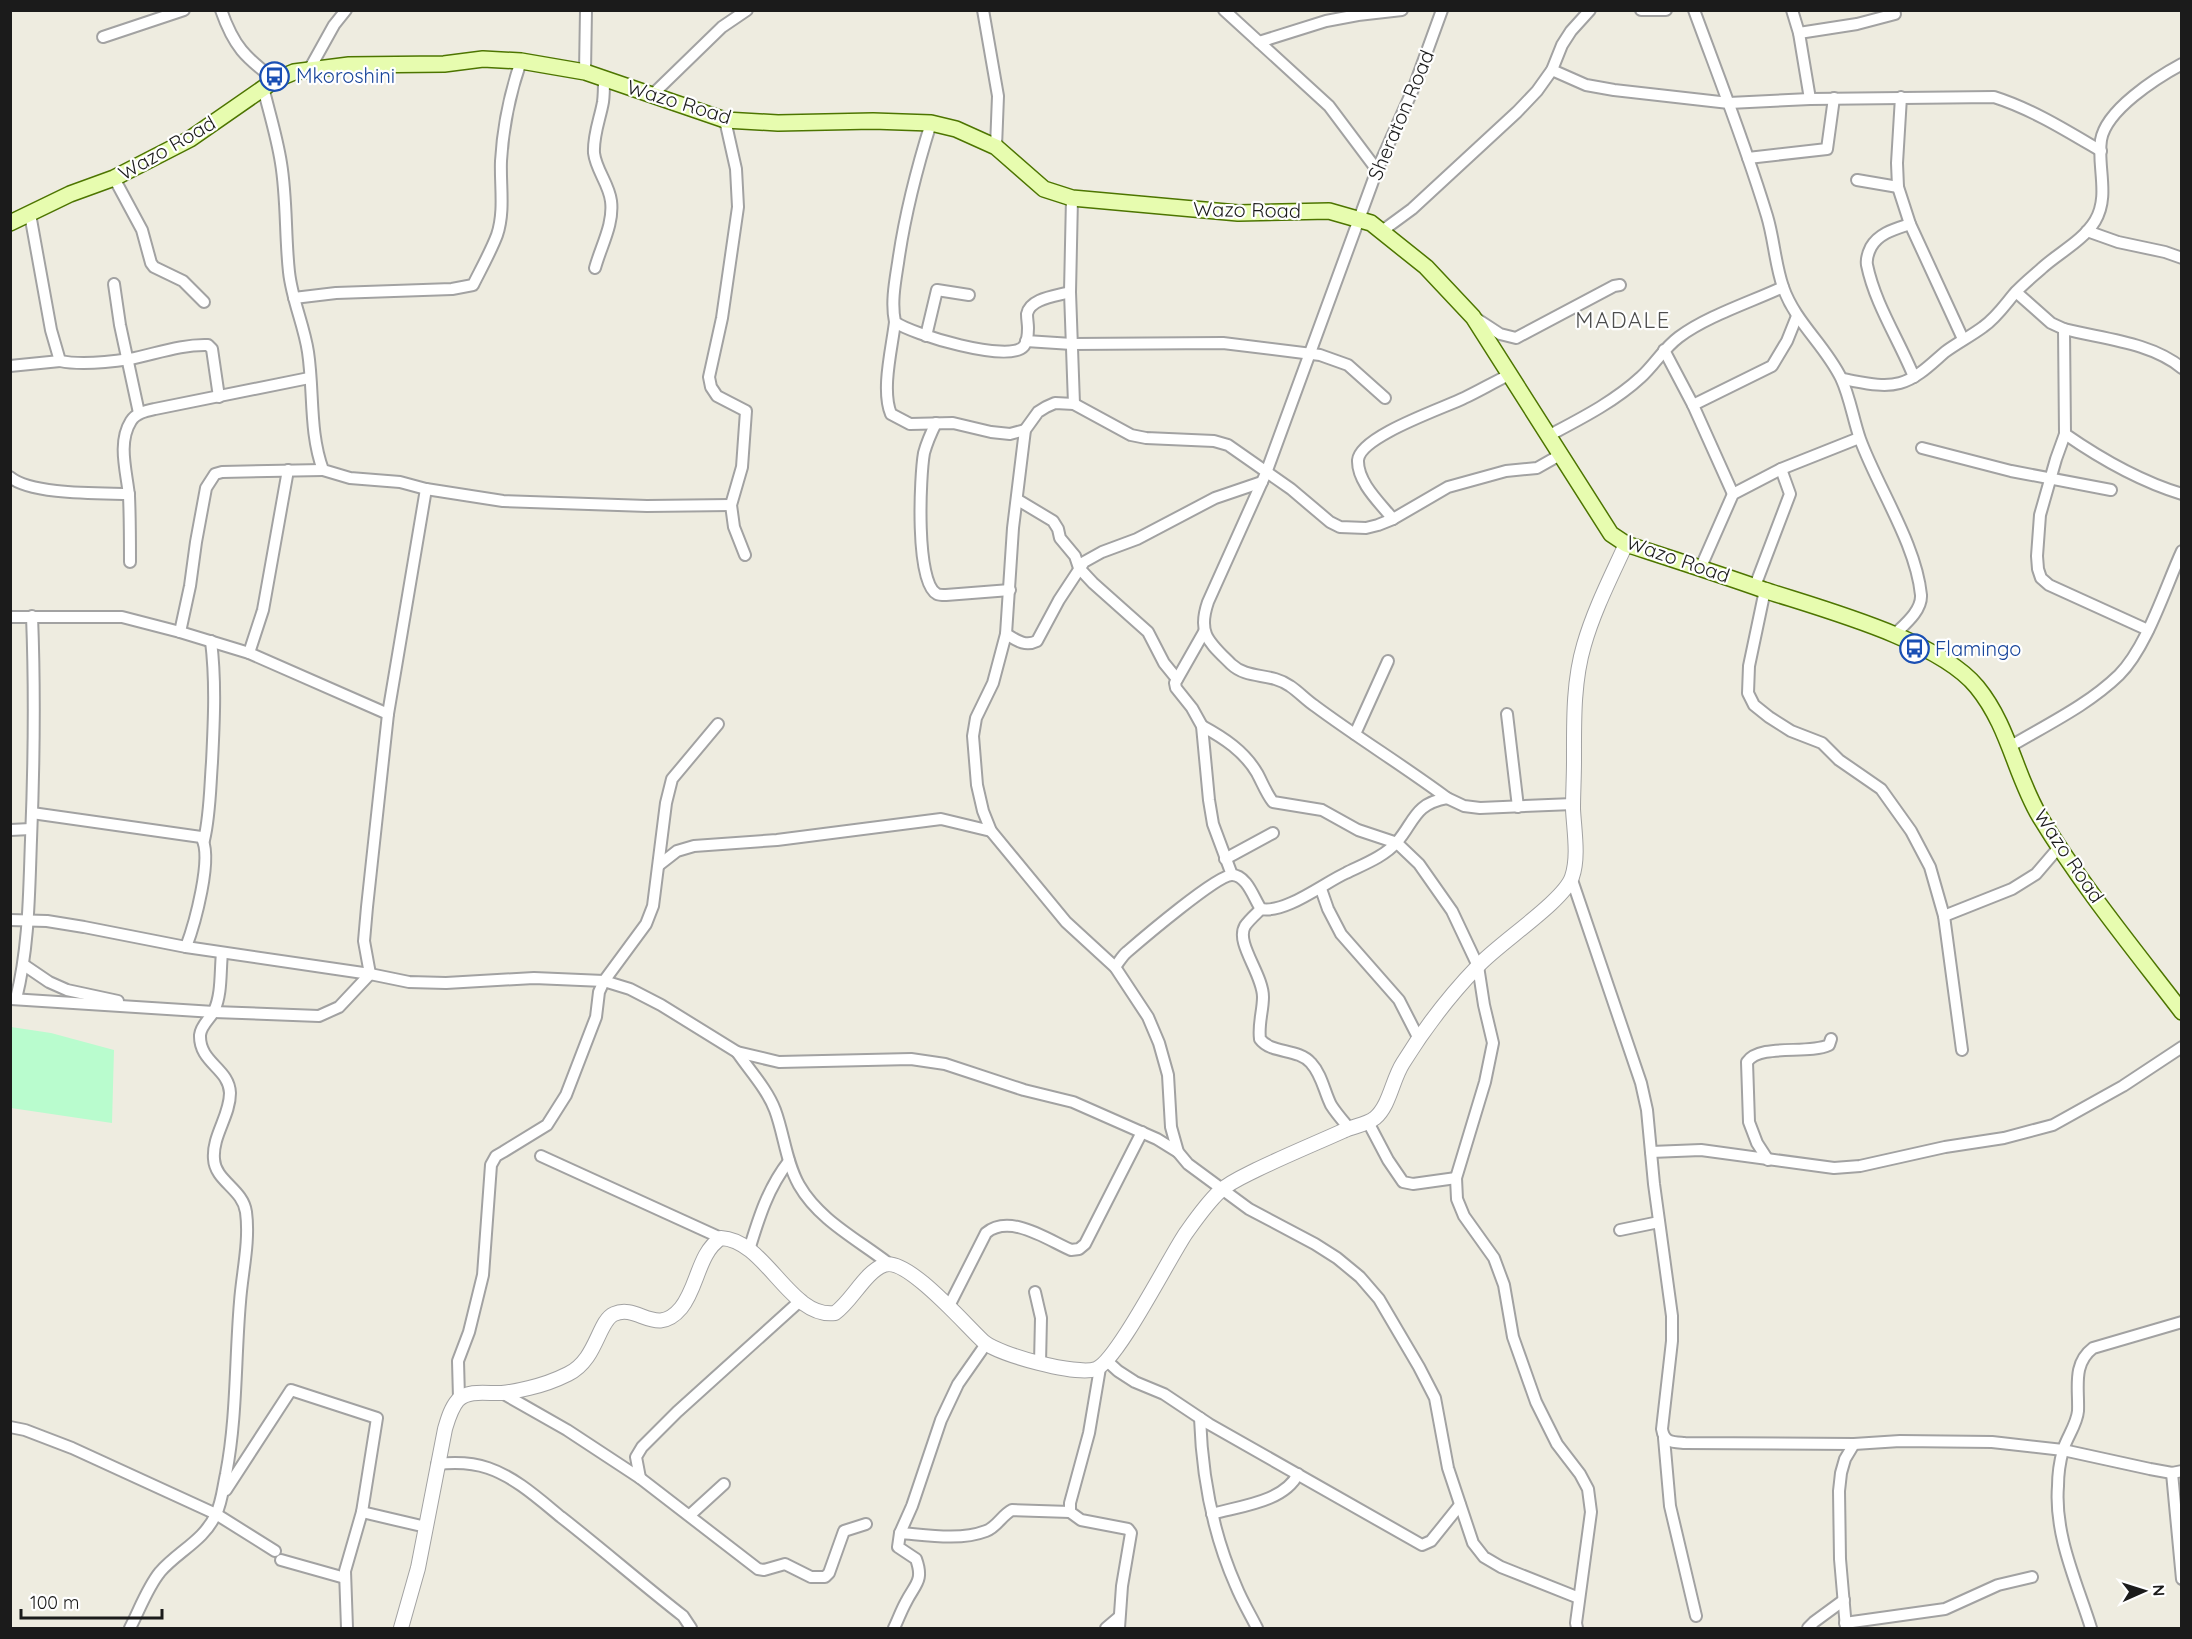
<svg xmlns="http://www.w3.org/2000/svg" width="2192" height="1639" viewBox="0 0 2192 1639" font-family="Quicksand,sans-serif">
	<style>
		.park { fill: #b9fcce }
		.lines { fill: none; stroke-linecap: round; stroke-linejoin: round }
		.minor-casing { stroke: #a2a2a2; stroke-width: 14 }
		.tertiary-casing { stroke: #a2a2a2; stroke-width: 16 }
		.secondary-casing { stroke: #4d7500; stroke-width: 18 }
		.minor { stroke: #fff; stroke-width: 10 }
		.tertiary { stroke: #fff; stroke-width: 14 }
		.secondary { stroke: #e7fcaf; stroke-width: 15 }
		.labels { text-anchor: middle; stroke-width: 4.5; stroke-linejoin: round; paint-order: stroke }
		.transit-label { font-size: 20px; fill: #164399; stroke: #fff; text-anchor: start }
		.street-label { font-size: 20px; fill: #1b1b1b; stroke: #fff }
		.quarter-label { font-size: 22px; letter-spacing: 1.5px; fill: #4e4e4e; stroke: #fff }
	</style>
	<rect width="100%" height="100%" fill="#eeece0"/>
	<path class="park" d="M11 1027 51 1033 114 1050 112 1123 11 1108Z"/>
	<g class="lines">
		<defs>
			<g id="minor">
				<path d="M221 10C234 47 245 57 275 80"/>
				<path d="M983 10 998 96 996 147"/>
				<path d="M1224 10 1329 106 1377 170"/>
				<path d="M1442 10 1414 87 1377 170 1266 473 1208 602C1197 634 1209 642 1231 664 1248 680 1270 672 1290 686 1299 692 1306 700 1315 706 1358 738 1404 766 1447 798L1464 806 1480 808 1573 804"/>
				<path d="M1641 10H1666"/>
				<path d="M1694 10C1719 78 1746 146 1767 216 1774 239 1775 264 1783 287 1795 322 1825 345 1841 378 1850 397 1853 419 1860 439 1878 488 1916 544 1921 595 1922 611 1904 625 1894 635"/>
				<path d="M1792 10 1799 33 1810 99"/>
				<path d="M1799 33 1857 24 1895 14"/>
				<path d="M103 37 184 10"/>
				<path d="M1259 42 1326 21 1358 15 1402 10"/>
				<path d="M309 70 334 25 346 10"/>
				<path d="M1552 70 1586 85 1614 90 1729 103 1810 99 1994 97C2032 109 2067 131 2101 151"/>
				<path d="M585 72 586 10"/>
				<path d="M263 87C269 112 277 137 281 163 287 199 285 236 289 272 292 300 304 325 308 352 314 392 309 432 323 470L350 478 400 482 426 489 503 501 647 506 731 505"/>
				<path d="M651 96 722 27 747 10"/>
				<path d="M1901 97 1897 163 1898 187 1910 224 1963 339"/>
				<path d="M725 120 736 169 738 207 722 318 709 377 711 387 717 396 746 411 742 467 731 505 734 527 745 555"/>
				<path d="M931 123C916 171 905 213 898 263 895 282 891 303 895 322 911 334 1010 364 1024 346 1027 342 1028 334 1028 328 1028 324 1027 319 1027 314 1030 298 1057 296 1070 292"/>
				<path d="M1748 158 1827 149 1834 98"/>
				<path d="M114 178 142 230 151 263 154 267 183 281 204 302"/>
				<path d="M1857 180 1898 187"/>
				<path d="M1072 198 1070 292 1074 404"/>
				<path d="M30 214 51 330 60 361C79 365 110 362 130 359 155 354 182 344 208 345L212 349 219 397"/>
				<path d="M1910 224C1895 229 1879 233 1871 247 1868 253 1866 259 1867 265 1875 304 1899 340 1914 377"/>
				<path d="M1382 231 1412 209 1517 112 1537 91 1552 70 1562 45 1571 31 1590 10"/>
				<path d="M2087 231 2118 242 2165 252 2182 258"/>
				<path d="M595 268C601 246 614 224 611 201 609 184 596 170 594 153 593 135 600 119 603 102 604 95 604 87 604 79"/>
				<path d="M114 284 120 325 139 413"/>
				<path d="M2016 292 2051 323 2064 329C2103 339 2150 342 2182 368"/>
				<path d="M294 298 336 293 452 289 473 285C481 269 491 251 497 235 505 211 500 185 501 161 503 126 510 93 521 61"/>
				<path d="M1474 317 1500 334 1516 338 1614 286 1620 285"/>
				<path d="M895 322C892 348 881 390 891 414L910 424 953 423 991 432 1010 434 1025 430"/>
				<path d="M2064 329 2065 434 2056 459 2040 515 2037 556 2038 569 2041 578 2049 585 2148 630"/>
				<path d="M926 336 937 290 969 295"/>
				<path d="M1026 341 1072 344 1223 343 1320 355 1348 365 1385 398"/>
				<path d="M1664 350 1693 405 1733 494"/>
				<path d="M10 366 60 361"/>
				<path d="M1842 379C1861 382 1882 388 1900 383 1918 378 1932 363 1945 352 1957 343 1971 336 1983 327 1996 318 2004 306 2014 294 2022 285 2032 277 2041 269 2058 253 2082 242 2095 221 2110 196 2097 167 2101 140 2106 110 2156 78 2182 64"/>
				<path d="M1693 405 1772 366 1787 341 1797 316"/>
				<path d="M936 423C931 433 927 442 924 453 920 476 915 583 937 594 939 595 943 595 946 595L1010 590"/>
				<path d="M2065 434C2101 459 2139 481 2182 494"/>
				<path d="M1548 436C1580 419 1614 402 1641 377 1655 364 1664 348 1679 337 1707 316 1751 302 1783 287"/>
				<path d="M1922 448 2011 471 2111 490"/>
				<path d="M1560 455 1537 468 1506 471 1448 487 1393 519 1378 525 1366 528 1340 527 1330 522 1291 489 1228 445 1214 441 1146 438 1131 435 1074 404 1055 403 1046 407 1038 412 1025 430 1013 528 1006 634 993 683 976 718 973 736 977 785 983 811 991 831 1066 922 1115 967 1148 1017 1159 1043 1168 1075 1171 1127 1178 1152 1188 1164 1249 1209 1315 1244 1337 1258 1360 1277 1379 1299 1419 1367 1435 1398 1448 1468 1473 1543 1484 1557 1501 1567 1579 1598"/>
				<path d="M10 477C31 495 101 493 129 494"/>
				<path d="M1018 500 1053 521 1058 529 1060 538 1075 556 1079 568 1093 583 1148 632 1164 663 1177 679"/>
				<path d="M1393 519C1380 503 1357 482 1358 460 1360 436 1444 408 1464 398 1479 391 1494 382 1509 375"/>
				<path d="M130 562C130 540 130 518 129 496 127 473 117 443 131 421 136 413 146 411 155 409L309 378"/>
				<path d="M1700 569 1733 494 1781 469 1859 438"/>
				<path d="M1755 586 1790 494 1781 469"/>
				<path d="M1765 590 1749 666 1748 693 1754 705 1769 717 1791 731 1822 743 1839 760 1881 789 1911 831 1930 867 1944 916 1962 1050"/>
				<path d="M10 617H122L180 632 249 653 388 714"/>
				<path d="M180 632 190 586 196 542 206 488 215 474 222 472 323 470"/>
				<path d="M1204 632 1175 683 1176 688 1192 708 1202 726 1209 800 1213 824 1232 875"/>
				<path d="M1006 634C1016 640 1025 647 1037 641L1059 600 1084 562 1102 552 1137 539 1215 498 1262 482"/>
				<path d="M249 653 263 610 288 470"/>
				<path d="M1507 714 1518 807"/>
				<path d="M1202 726C1224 738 1244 751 1257 773 1262 782 1266 793 1273 802L1322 810 1358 830 1397 843 1419 864 1452 911 1478 966 1484 1005 1493 1043 1485 1082 1456 1178 1457 1199 1464 1216 1494 1258 1504 1285 1513 1337 1536 1402 1557 1444 1580 1474 1588 1489 1591 1512 1576 1623 1577 1628"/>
				<path d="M1355 734 1388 661"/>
				<path d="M2011 746C2048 724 2088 705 2119 675 2147 647 2165 588 2182 551"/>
				<path d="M32 813 201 837C214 856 194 926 186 947"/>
				<path d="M10 830 31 829"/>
				<path d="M204 840C210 815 210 788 212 762 214 722 216 681 211 641"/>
				<path d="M1225 859 1273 833"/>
				<path d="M659 865 677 851 694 846 777 840 941 819 991 831"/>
				<path d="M1572 880 1641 1083 1647 1110 1654 1184 1672 1316V1341L1662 1429C1664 1443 1673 1442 1685 1443L1854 1444 1900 1441 1992 1442 2063 1450 2150 1469 2172 1473 2182 1471"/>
				<path d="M1321 889 1328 909 1341 934 1399 1000 1419 1039"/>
				<path d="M1261 909C1256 914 1249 920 1245 926 1235 943 1263 974 1263 997 1263 1011 1258 1024 1260 1039 1271 1054 1298 1048 1311 1063 1322 1075 1324 1091 1331 1105 1336 1113 1343 1121 1349 1128"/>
				<path d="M1944 916 2012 889 2036 874 2060 846"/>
				<path d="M10 920 47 921 84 927 186 947 370 974 409 982 446 983 534 978 604 981 630 989 661 1005 737 1052 779 1062 911 1059 945 1064 1024 1090 1073 1102 1157 1139 1178 1152"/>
				<path d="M24 965 49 982 67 990 118 1001"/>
				<path d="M1115 967C1119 962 1122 956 1127 952 1142 939 1217 875 1232 875 1247 875 1254 899 1261 909 1285 914 1324 883 1346 873 1362 865 1384 857 1397 842 1415 821 1414 804 1447 798"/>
				<path d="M370 974 364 941 367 907 388 714 426 489"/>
				<path d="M11 999 214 1012 319 1016 339 1007 370 974"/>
				<path d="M16 999C29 947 29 894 31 840 34 766 35 691 32 616"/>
				<path d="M737 1052C750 1071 767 1089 775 1110 784 1134 786 1162 799 1185 819 1220 857 1239 888 1263"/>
				<path d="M1368 1122 1388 1160 1403 1182 1413 1184 1456 1178"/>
				<path d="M1651 1152 1701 1150 1834 1168 1860 1166 1945 1147 2004 1138 2053 1125 2123 1086 2182 1047"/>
				<path d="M541 1156 721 1238"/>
				<path d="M1768 1160 1757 1143 1749 1122 1747 1062C1760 1043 1808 1055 1829 1045L1831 1039"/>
				<path d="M1620 1230 1659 1222"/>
				<path d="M749 1250C759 1217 768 1188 789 1161"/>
				<path d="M1035 1292 1041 1318 1040 1363"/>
				<path d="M949 1306 986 1233C1010 1213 1048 1240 1071 1250L1079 1249 1085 1244 1142 1132"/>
				<path d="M1107 1361 1118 1371 1135 1382 1164 1394 1209 1424 1422 1545 1431 1541 1460 1505"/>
				<path d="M1100 1368 1089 1433 1070 1503V1512L1081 1520 1128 1529 1131 1533 1122 1586 1119 1628"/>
				<path d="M502 1393 567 1430 640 1478 758 1569 764 1570 785 1564 811 1577H825L829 1573 844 1531 866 1524"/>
				<path d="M459 1398 458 1361 469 1332 483 1275 491 1165 496 1156 503 1152 547 1125 566 1095 596 1017 599 992 604 981 646 924 653 906 666 803 672 779 718 724"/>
				<path d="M1200 1418C1202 1475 1213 1534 1236 1586 1242 1601 1250 1614 1257 1628"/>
				<path d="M10 1427 25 1430 72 1448 216 1514 275 1551"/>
				<path d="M1664 1438 1670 1506 1696 1616"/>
				<path d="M437 1464C455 1462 471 1462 488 1468 515 1477 539 1499 561 1517 602 1549 642 1584 683 1616L691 1628"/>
				<path d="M2172 1473 2182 1579"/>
				<path d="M640 1478 636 1457 642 1447 677 1412 801 1300"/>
				<path d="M226 1490 291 1390 377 1418 362 1512 345 1571 347 1628"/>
				<path d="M362 1512 426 1527"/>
				<path d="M1212 1514C1240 1506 1284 1502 1298 1474"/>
				<path d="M690 1515 724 1484"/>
				<path d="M900 1533C926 1535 960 1541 986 1531 997 1527 1002 1515 1012 1510L1070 1512"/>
				<path d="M281 1560 345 1578"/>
				<path d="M1845 1623 1945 1609 1998 1585 2032 1577"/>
				<path d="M130 1628C139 1611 147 1588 160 1572 178 1551 204 1541 216 1514 222 1502 223 1487 226 1474 237 1417 235 1360 240 1302 242 1273 250 1242 246 1212 243 1189 215 1181 214 1159 212 1136 230 1116 230 1093 229 1068 199 1063 200 1035 201 1025 210 1019 214 1011 222 994 220 972 222 953"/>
				<path d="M894 1628C898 1620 901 1611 906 1602 915 1584 924 1581 916 1559L898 1547 900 1533 912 1506 941 1420 958 1384 986 1344"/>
				<path d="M1106 1628 1119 1617"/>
				<path d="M1808 1628 1814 1622 1844 1600"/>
				<path d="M1846 1628 1840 1559 1839 1491 1841 1473 1845 1459 1854 1444"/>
				<path d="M2091 1628C2077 1583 2054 1535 2058 1486 2058 1475 2060 1461 2063 1450 2067 1437 2077 1424 2078 1411 2079 1388 2072 1364 2093 1348L2182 1322"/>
			</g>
			<path id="tertiary" d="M401 1628 418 1568 445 1429C448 1419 451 1408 458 1400 469 1389 489 1394 502 1393 511 1392 521 1390 529 1388 542 1385 556 1380 568 1374 597 1360 598 1321 614 1314 638 1303 656 1338 681 1308 698 1287 698 1253 721 1238 766 1240 790 1319 835 1313 852 1301 865 1272 884 1265 907 1256 967 1327 984 1342 1000 1355 1077 1376 1096 1369 1117 1361 1169 1258 1186 1233 1196 1219 1207 1203 1220 1191 1230 1182 1244 1176 1256 1170 1285 1156 1314 1144 1343 1131 1353 1126 1366 1125 1375 1118 1390 1105 1392 1080 1403 1063 1424 1029 1450 995 1478 966 1499 943 1564 901 1572 877 1579 857 1574 830 1573 809 1573 793 1574 777 1574 761 1574 723 1573 682 1584 645 1594 610 1611 577 1626 544"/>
			<path id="secondary" d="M10 223 70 194 114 178 190 139 275 80 294 72 349 65 444 64 483 59 521 61 585 72 725 120 778 123 873 121 931 123 956 129 996 147 1044 189 1072 198 1238 213 1329 211 1371 223 1426 267 1473 317 1611 534 1626 544C1672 559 1719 574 1764 590 1822 609 1939 640 1977 687 2009 726 2015 775 2040 817 2082 886 2133 948 2182 1012"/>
		</defs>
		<use href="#minor" class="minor-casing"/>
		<use href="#tertiary" class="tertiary-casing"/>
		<use href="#secondary" class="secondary-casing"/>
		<use href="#minor" class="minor"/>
		<use href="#tertiary" class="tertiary"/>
		<use href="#secondary" class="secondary"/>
	</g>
	<defs>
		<symbol id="bus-ring" viewBox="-11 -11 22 22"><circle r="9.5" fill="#fff" stroke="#1a4fb4" stroke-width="1.5"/><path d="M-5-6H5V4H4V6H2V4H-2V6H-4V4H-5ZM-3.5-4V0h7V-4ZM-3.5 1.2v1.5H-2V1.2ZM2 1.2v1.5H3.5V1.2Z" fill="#1a4fb4"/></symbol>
	</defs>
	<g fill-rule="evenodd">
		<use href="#bus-ring" x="258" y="60" width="33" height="33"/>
		<use href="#bus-ring" x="1898" y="632" width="33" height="33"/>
	</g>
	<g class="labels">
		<g class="transit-label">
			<text x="296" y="83">Mkoroshini</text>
			<text x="1935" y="656">Flamingo</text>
		</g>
		<g class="street-label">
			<text transform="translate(679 102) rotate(17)" y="7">Wazo Road</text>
			<text transform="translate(1401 115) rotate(-67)" y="7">Sheraton Road</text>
			<text transform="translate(167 148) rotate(-30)" y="7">Wazo Road</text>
			<text transform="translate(1247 210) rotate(1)" y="7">Wazo Road</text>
			<text transform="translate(1678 559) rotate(19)" y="7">Wazo Road</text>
			<text transform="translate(2069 856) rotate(56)" y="7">Wazo Road</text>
		</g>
		<g class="quarter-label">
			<text x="1623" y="328">MADALE</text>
		</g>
	</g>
	<rect width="2192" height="1639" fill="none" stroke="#1b1b1b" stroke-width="24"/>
	<g transform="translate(2144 1591) rotate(87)" stroke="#ffffff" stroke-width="4.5" paint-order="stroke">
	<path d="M0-4.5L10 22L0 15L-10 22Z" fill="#1b1b1b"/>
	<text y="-9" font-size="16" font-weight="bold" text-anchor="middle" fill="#1b1b1b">N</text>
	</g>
	<path d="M21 1609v9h141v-9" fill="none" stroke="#1b1b1b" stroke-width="3"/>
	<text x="30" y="1609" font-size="18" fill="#1b1b1b" stroke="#ffffff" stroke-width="4.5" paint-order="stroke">100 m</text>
</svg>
